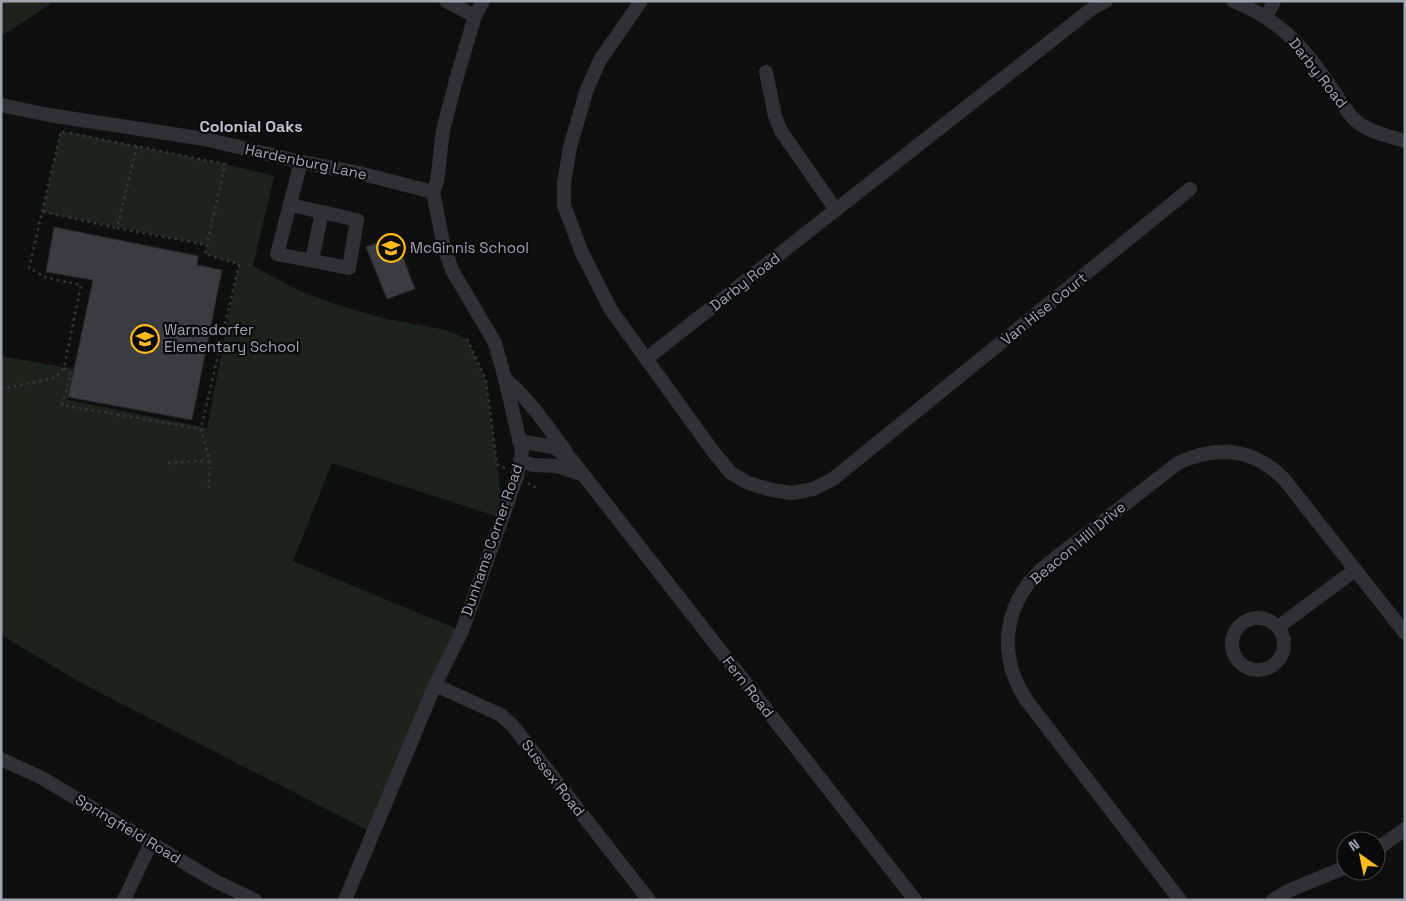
<svg xmlns="http://www.w3.org/2000/svg" width="1406" height="901" viewBox="0 0 1406 901" font-family="'Space Grotesk',sans-serif">
	<style>
		.green { fill: #1b231c }
		.building { fill: #3b3c40; stroke: #29292c }
		.lines { fill: none; stroke-linecap: round; stroke-linejoin: round }
		.path { stroke: #36373c; stroke-width: 2.5; stroke-dasharray: 2.5 4; stroke-linecap: butt }
		.minor { stroke: #303035; stroke-width: 14 }
		.labels { text-anchor: middle; stroke-width: 4.5; stroke-linejoin: round; paint-order: stroke }
		.street-label { font-size: 15px; fill: #9fa4b2; stroke: #0a0a0b }
		.poi-label { font-size: 15px; fill: #9fa4b2; stroke: #0a0a0b; text-anchor: start }
		.neighbourhood-label { font-size: 16px; font-weight: bold; fill: #c0c3ce; stroke: #0a0a0b }
	</style>
	<rect width="100%" height="100%" fill="#0f0f10"/>
	<g class="green">
		<path d="M1 1H50L49 5 1 36Z"/>
		<path d="M61 131 225 164 274 176 253 266 300 291 335 304 382 318 446 330 467 339 486 380 500 487 502 518 332 463 293 561 462 631 373 833 83 684 1 635V356L74 369 68 400 207 428 239 264 205 254 207 245 42 212Z"/>
	</g>
	<g class="building">
		<path d="M54 227 198 256 197 265 222 270 192 420 68 397 93 280 46 272Z"/>
		<path d="M395 236 415 289 387 299 366 247Z"/>
	</g>
	<g class="lines">
		<g class="path">
			<path d="M70 133 225 164 205 254 239 264 201 429 210 462 209 488"/>
			<path d="M137 146 117 228 207 245"/>
			<path d="M43 212 117 228"/>
			<path d="M467 339 486 380 497 464 507 469"/>
			<path d="M64 368 71 374 62 405 201 429"/>
			<path d="M1 389 55 378 64 368 81 285 47 278 29 268 61 131 64 132"/>
			<path d="M168 463 195 461 210 462"/>
			<path d="M528 483 536 488"/>
		</g>
		<g class="minor">
			<path d="M446 1 475 16"/>
			<path d="M641 1 600 60 587 89 570 147 564 183V205L582 253 611 310 712 450 731 473 748 483 772 490 792 493 813 489 833 479 1190 189"/>
			<path d="M1233 1C1279 19 1303 46 1330 86 1338 97 1345 111 1355 120 1368 132 1388 136 1405 141"/>
			<path d="M1266 17 1274 1"/>
			<path d="M766 72 775 116 781 131 836 210"/>
			<path d="M1 105 49 115 205 139 301 162 359 173 433 192"/>
			<path d="M291 205 357 220 349 268 277 254 301 162"/>
			<path d="M312 260 322 212"/>
			<path d="M646 359 1094 7 1106 1"/>
			<path d="M505 379C529 399 548 427 566 452"/>
			<path d="M519 441 553 447 571 459 915 900"/>
			<path d="M520 461 533 465 557 466 581 474"/>
			<circle cx="1258" cy="644" r="26"/>
			<path d="M1278 627 1355 570"/>
			<path d="M435 685 501 715 513 726 649 900"/>
			<path d="M1 759 42 778 215 881 255 900"/>
			<path d="M1376 850 1405 829"/>
			<path d="M124 900 151 843"/>
			<path d="M345 900 435 685 462 631 517 476 522 451 505 379 495 343 452 270 444 247 433 192 437 182 443 130 456 80 475 16 483 1"/>
			<path d="M1180 900 1027 701C995 653 1004 599 1049 563L1178 463C1217 445 1253 448 1284 479L1405 633"/>
			<path d="M1273 900 1288 891 1346 867"/>
		</g>
	</g>
	<defs>
		<symbol id="school-ring" viewBox="-11 -11 22 22"><circle r="9.5" fill="#0a0a0b" stroke="#fdba1a" stroke-width="1.5"/><path d="M0-5L7-2L0 1L-7-2ZM-4 1L0 2.5L4 1V4Q0 6-4 4Z" fill="#fdba1a"/></symbol>
	</defs>
	<g fill-rule="evenodd">
		<use href="#school-ring" x="375" y="232" width="32" height="32"/>
		<use href="#school-ring" x="129" y="323" width="32" height="32"/>
	</g>
	<g class="labels">
		<g class="street-label">
			<text transform="translate(1318 73) rotate(52)" y="5">Darby Road</text>
			<text transform="translate(306 162) rotate(12)" y="5">Hardenburg Lane</text>
			<text transform="translate(745 282) rotate(-38)" y="5">Darby Road</text>
			<text transform="translate(1044 309) rotate(-39)" y="5">Van Hise Court</text>
			<text transform="translate(492 540) rotate(-71)" y="5">Dunhams Corner Road</text>
			<text transform="translate(1078 543) rotate(-40)" y="5">Beacon Hill Drive</text>
			<text transform="translate(748 687) rotate(52)" y="5">Fern Road</text>
			<text transform="translate(553 778) rotate(52)" y="5">Sussex Road</text>
			<text transform="translate(128 829) rotate(31)" y="5">Springfield Road</text>
		</g>
		<g class="poi-label">
			<text x="410" y="253">McGinnis School</text>
			<text x="164" y="335">Warnsdorfer<tspan x="164" dy="17">Elementary School</tspan></text>
		</g>
		<g class="neighbourhood-label">
			<text x="251" y="132">Colonial Oaks</text>
		</g>
	</g>
	<rect width="1406" height="901" fill="none" stroke="#9fa4b2" stroke-width="5"/>
	<g transform="translate(1361 856) rotate(327)"><circle r="24" fill="#0a0a0b" stroke="#46484e"/>
	<path d="M0-4L9 19L0 12L-9 19Z" fill="#fdba1a"/>
	<text y="-8" font-size="14" font-weight="bold" text-anchor="middle" fill="#9fa4b2">N</text>
	</g>
</svg>
